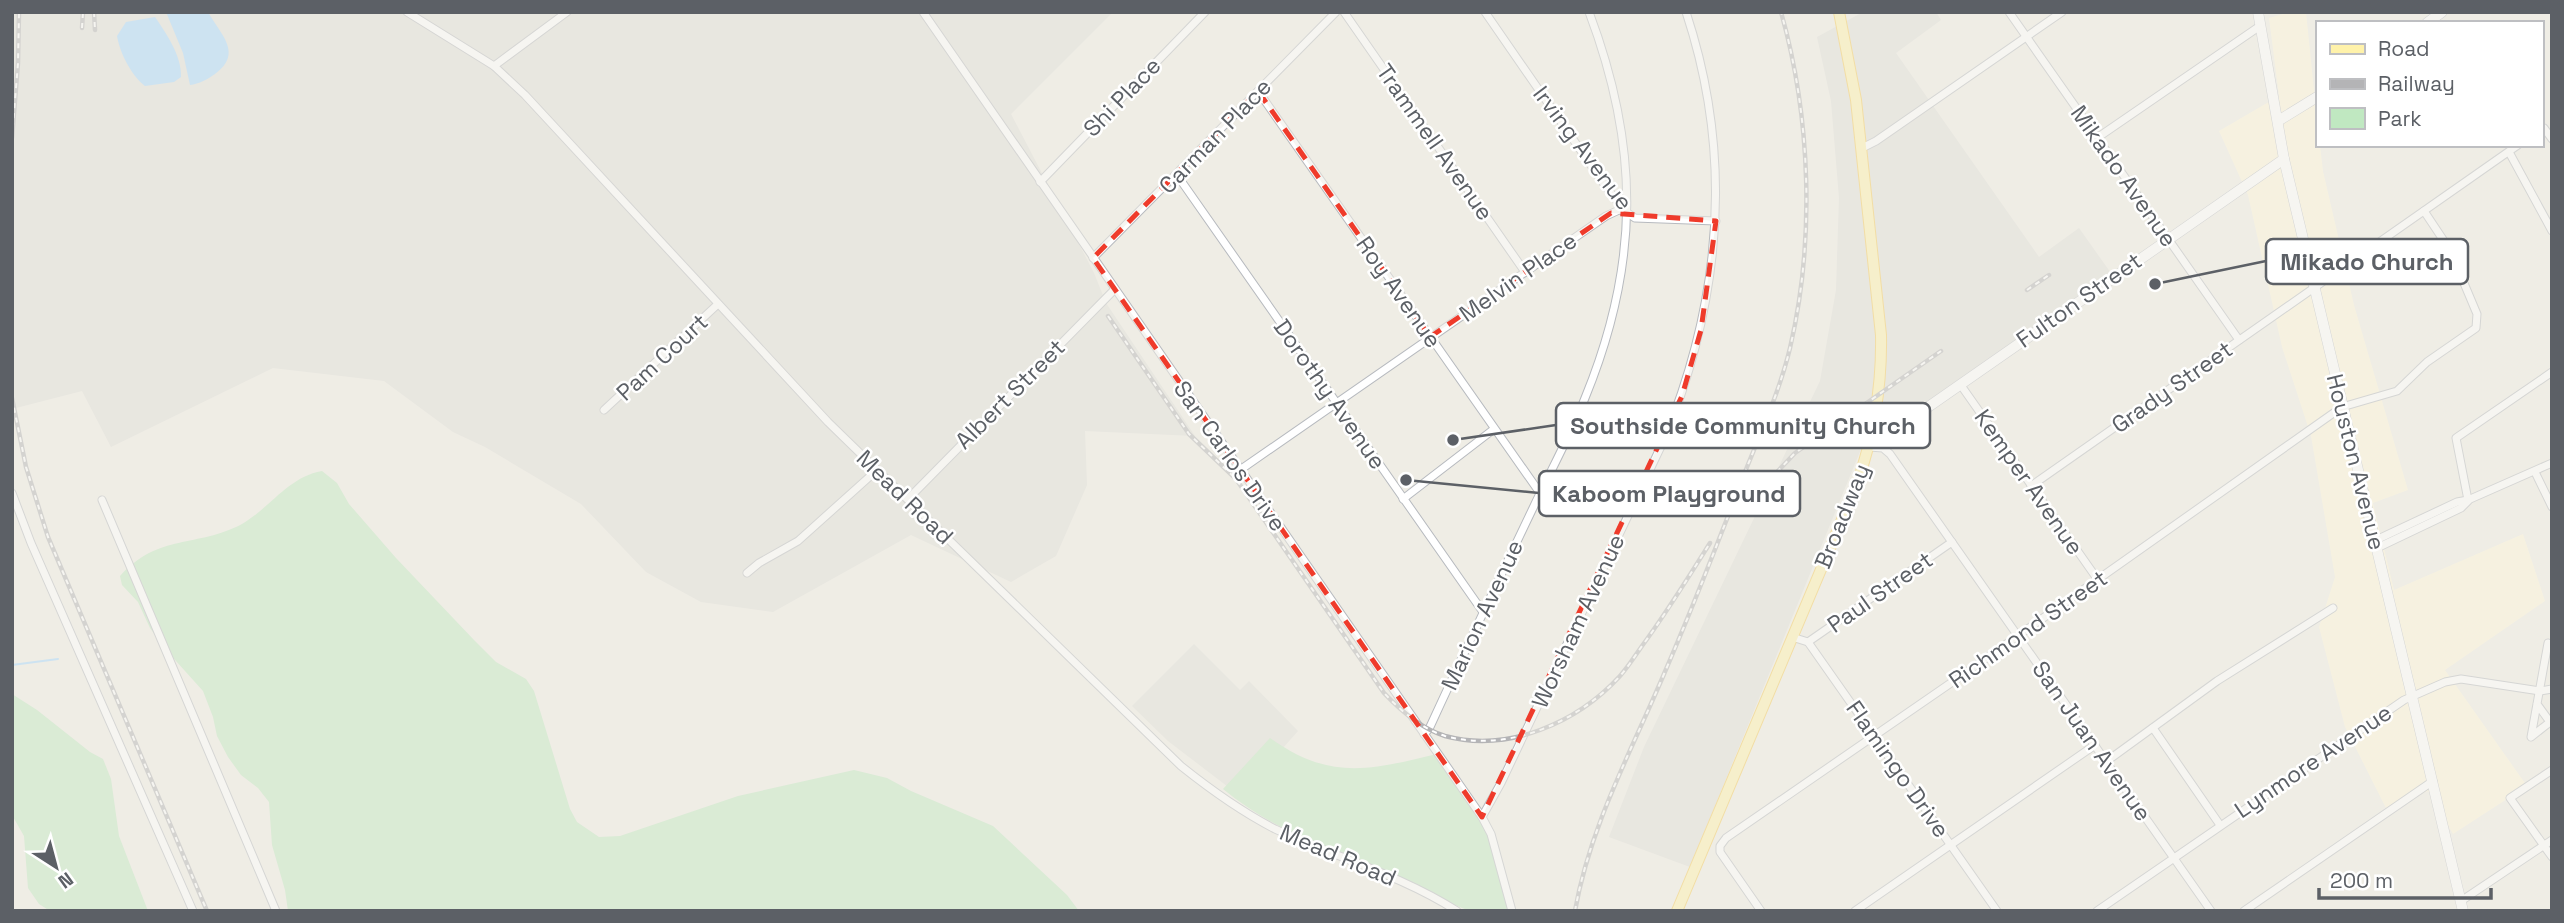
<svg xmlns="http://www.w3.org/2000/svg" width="2564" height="923" viewBox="0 0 2564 923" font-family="'Space Grotesk',sans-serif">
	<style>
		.commercial { fill: #fff7da }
		.industrial { fill: #e0dfd9 }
		.green { fill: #c0e8c1 }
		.water { fill: #a5d7ff }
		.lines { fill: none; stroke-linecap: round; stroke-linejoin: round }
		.stream { stroke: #a5d7ff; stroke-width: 2 }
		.street-casing { stroke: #b7babf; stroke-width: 9 }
		.secondary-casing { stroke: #b8bbc1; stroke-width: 11 }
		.primary-casing { stroke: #f6cb57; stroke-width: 12 }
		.street { stroke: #fff; stroke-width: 7 }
		.secondary { stroke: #fff; stroke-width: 10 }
		.primary { stroke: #fff2aa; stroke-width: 10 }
		.rail-casing { stroke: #b4b4b6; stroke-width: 4.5 }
		.rail { stroke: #fff; stroke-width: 2; stroke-dasharray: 5; stroke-linecap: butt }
		.marked { fill: none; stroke: #ef3b2b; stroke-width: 5; stroke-dasharray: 14 9; stroke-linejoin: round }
		.labels { text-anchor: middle; stroke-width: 5; stroke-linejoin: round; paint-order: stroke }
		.street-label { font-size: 23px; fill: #5c6066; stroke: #fff }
		.leader { fill: none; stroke: #5c6066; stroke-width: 2.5 }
		.callout-dot { fill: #5c6066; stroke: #fff; stroke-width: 2.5 }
		.callout { fill: #fff; stroke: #5c6066; stroke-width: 2.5 }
		.callout-label { font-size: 24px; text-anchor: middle; font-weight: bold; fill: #5c6066 }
	</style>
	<rect width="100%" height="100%" fill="#efede5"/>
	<path class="commercial" d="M2290 12H2306L2317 119V145H2320L2323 171 2354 305 2408 490 2373 503 2394 590 2523 534 2545 601 2445 670 2527 786 2453 834 2428 791 2386 808 2345 727 2319 627 2335 577 2311 436 2282 347 2248 195 2219 131 2279 96 2269 18Z"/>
	<g class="industrial">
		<path d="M12 12H1113L1011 114 1094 273 1106 303 1195 436 1085 431 1087 485 1056 556 1011 582 911 535 773 612 701 602 646 572 581 504 485 447 453 432 384 381 273 368 111 447 82 391 12 409Z"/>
		<path d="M1863 12H1936L1941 20 1896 53 2039 257 2079 228 2113 276 1861 449 1690 867 1609 837 1644 747 1820 381 1836 290 1839 198 1831 101 1817 37Z"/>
		<path d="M1194 644 1240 690 1249 681 1298 731 1240 796 1168 741 1132 706Z"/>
	</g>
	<g class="green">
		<path d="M322 471 337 483 349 504 396 558 474 640 496 662 526 679 534 691 570 809 577 822 599 837 620 836 738 796 854 770 887 778 911 791 993 826 1067 895 1079 911H288L285 890 272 845 269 802 258 788 241 775 228 757 217 736 213 717 203 691 167 651 150 628 138 602 122 585 120 576C159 533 197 548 242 524 270 508 288 477 322 471Z"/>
		<path d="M12 694 37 710 90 752 103 759 111 779 119 836 148 911H50L39 904 28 888 24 836 12 815Z"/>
		<path d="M1270 738C1330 781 1370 770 1437 754L1483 819 1511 911C1499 911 1486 912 1473 911 1457 909 1440 895 1425 889 1355 860 1282 837 1223 789Z"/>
	</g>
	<g class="water">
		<path d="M166 12H208C220 34 244 53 215 74 208 79 199 84 190 85L183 53Z"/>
		<path d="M155 17C166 33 182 56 181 77L174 82 145 86C131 75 120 53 117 36L126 22Z"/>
	</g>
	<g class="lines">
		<path class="stream" d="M12 665 58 659"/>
		<defs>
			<g id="street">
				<path d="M407 12 494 66 525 95 828 422 1181 766C1211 790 1242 812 1275 829 1335 857 1401 875 1457 911"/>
				<path d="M923 12 1482 817 1491 834 1512 911"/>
				<path d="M1344 12 1525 272"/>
				<path d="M1485 12 1606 187 1626 212 1635 218 1716 221"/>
				<path d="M2009 12 2239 340"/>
				<path d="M494 66 567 12"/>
				<path d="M1258 91 1540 493"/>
				<path d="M2544 128 2552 139"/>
				<path d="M2097 138 2260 26"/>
				<path d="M1862 148 1876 141 2062 12"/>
				<path d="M2509 152 2552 231"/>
				<path d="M1177 175 1483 612"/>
				<path d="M1040 182 1205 12"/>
				<path d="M1093 258 1336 12"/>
				<path d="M1960 384 2098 580"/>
				<path d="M604 410 718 304"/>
				<path d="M1869 447 1883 448 1890 454 2211 911"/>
				<path d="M1240 470 1606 216 1619 210 1626 212"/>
				<path d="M2535 472 2552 507"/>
				<path d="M2031 486 2518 145"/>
				<path d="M12 493 31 543 193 911"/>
				<path d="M908 499 1114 290"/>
				<path d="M1403 499 1494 429"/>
				<path d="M102 500 276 911"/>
				<path d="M2468 500 2456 438 2552 372"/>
				<path d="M2376 540 2457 502 2468 500 2552 463"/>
				<path d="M2377 548 2461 508 2468 501"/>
				<path d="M747 573 759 563 798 541 877 470"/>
				<path d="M1792 637 1808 642 1997 911"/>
				<path d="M1808 642 1952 542"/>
				<path d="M2537 704 2550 722 2531 737 2548 643 2552 649"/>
				<path d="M2153 728 2220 825"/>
				<path d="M1424 734 1429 729C1463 655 1498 581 1533 508 1550 472 1570 436 1585 398 1640 264 1640 147 1589 12"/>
				<path d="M2107 761 2217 681 2333 608"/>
				<path d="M2552 770 2510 798 2552 857"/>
				<path d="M1482 817 1501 783 1664 440C1721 301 1734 157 1686 12"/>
				<path d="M2461 901 2552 840"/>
				<path d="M1761 911 1720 852V846L1726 838 1961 676 2342 407 2397 391 2427 362 2476 328 2477 314 2450 250 2424 211"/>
				<path d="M1855 911 2095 745"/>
				<path d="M2097 911 2404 700 2445 682 2461 679 2540 691 2552 689"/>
				<path d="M2244 911 2433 781"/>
			</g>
			<g id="secondary">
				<path d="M2258 12 2284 159 2463 911"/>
				<path d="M2427 23 2442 12"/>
				<path d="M2278 121 2317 97"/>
				<path d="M1874 429 1885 433 1898 428 2284 159"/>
			</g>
			<path id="primary" d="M1677 911 1857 484C1874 435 1882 386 1881 335L1856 100 1839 12"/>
		</defs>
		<use href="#street" class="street-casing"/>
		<use href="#secondary" class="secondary-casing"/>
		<use href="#primary" class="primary-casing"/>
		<use href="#street" class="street"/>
		<use href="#secondary" class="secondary"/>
		<use href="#primary" class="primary"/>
		<defs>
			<g id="rail">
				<path d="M94 12 95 30"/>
				<path d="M82 28 83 12"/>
				<path d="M12 138 18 63 19 12"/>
				<path d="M2027 290 2049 275"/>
				<path d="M1108 316 1189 434 1236 479 1384 693C1401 711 1422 729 1445 736 1508 753 1577 723 1620 676 1628 667 1635 656 1642 646 1667 612 1688 578 1710 543"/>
				<path d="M12 398 26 467 48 537 207 911"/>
				<path d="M1760 497 1778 471 1795 453 1941 351"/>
				<path d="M1575 911C1590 826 1631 752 1664 674 1693 607 1719 540 1745 472 1761 432 1780 390 1790 348 1815 241 1811 118 1781 12"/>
			</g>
		</defs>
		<use href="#rail" class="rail-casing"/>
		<use href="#rail" class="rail"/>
	</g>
	<path d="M0 0H2564V923H0ZM1258 91 1430 337 1611 213 1716 221 1701 330 1682 396 1482 817 1093 258Z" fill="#efede5" fill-opacity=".55" fill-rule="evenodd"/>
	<path class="marked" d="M1258 91 1430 337 1611 213 1716 221 1701 330 1682 396 1482 817 1093 258Z"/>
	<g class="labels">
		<g class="street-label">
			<text transform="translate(1122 97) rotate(-46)" y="8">Shi Place</text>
			<text transform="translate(1215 136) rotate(-46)" y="8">Carman Place</text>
			<text transform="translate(1435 142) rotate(55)" y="8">Trammell Avenue</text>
			<text transform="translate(1583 148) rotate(53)" y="8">Irving Avenue</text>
			<text transform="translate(2124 176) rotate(55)" y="8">Mikado Avenue</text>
			<text transform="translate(1518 277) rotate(-35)" y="8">Melvin Place</text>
			<text transform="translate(1399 292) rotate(55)" y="8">Roy Avenue</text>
			<text transform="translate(2079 300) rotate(-35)" y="8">Fulton Street</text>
			<text transform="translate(662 357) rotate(-43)" y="8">Pam Court</text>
			<text transform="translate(2172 387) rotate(-35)" y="8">Grady Street</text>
			<text transform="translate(1010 394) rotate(-45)" y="8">Albert Street</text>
			<text transform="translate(1330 394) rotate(55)" y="8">Dorothy Avenue</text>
			<text transform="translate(1230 456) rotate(55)" y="8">San Carlos Drive</text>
			<text transform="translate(2356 462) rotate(76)" y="8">Houston Avenue</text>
			<text transform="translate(2029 482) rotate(55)" y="8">Kemper Avenue</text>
			<text transform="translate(905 497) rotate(44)" y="8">Mead Road</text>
			<text transform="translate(1842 516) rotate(-68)" y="8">Broadway</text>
			<text transform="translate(1880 592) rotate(-35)" y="8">Paul Street</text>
			<text transform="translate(1482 615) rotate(-65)" y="8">Marion Avenue</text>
			<text transform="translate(1578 621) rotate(-65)" y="8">Worsham Avenue</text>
			<text transform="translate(2028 629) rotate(-35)" y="8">Richmond Street</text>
			<text transform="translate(2092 741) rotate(55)" y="8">San Juan Avenue</text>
			<text transform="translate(2313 761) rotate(-34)" y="8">Lynmore Avenue</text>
			<text transform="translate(1898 769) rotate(55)" y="8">Flamingo Drive</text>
			<text transform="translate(1338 855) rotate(23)" y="8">Mead Road</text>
		</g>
	</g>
	<path class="leader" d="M2155 284L2266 261M1453 440L1556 425M1406 480L1539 493"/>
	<g class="callout-dot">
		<circle cx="2155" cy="284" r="7"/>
		<circle cx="1453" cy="440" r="7"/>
		<circle cx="1406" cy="480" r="7"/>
	</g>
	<g class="callout">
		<rect x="2266" y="239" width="202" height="45" rx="7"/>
		<rect x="1556" y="403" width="374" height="45" rx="7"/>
		<rect x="1539" y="471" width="261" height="45" rx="7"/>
	</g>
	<g class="callout-label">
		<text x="2367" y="270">Mikado Church</text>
		<text x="1743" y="434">Southside Community Church</text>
		<text x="1669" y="502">Kaboom Playground</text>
	</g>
	<rect width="2564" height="923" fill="none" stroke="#5c6066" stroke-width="28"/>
	<rect x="2316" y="21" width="228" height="126" fill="#ffffff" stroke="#bebfc2" stroke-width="2"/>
	<rect x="2330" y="44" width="35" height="10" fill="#fff2aa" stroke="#bebfc2" stroke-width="2"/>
	<text x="2378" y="56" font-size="21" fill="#5c6066">Road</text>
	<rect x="2330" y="79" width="35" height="10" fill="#b4b4b6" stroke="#bebfc2" stroke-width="2"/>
	<text x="2378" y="91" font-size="21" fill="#5c6066">Railway</text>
	<rect x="2330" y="108" width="35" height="21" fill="#c0e8c1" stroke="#bebfc2" stroke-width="2"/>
	<text x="2378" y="126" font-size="21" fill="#5c6066">Park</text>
	<g transform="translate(56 867) rotate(144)" stroke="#ffffff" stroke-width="5" paint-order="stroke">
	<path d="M0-5L12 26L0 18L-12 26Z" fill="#5c6066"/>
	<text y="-10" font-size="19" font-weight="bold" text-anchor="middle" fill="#5c6066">N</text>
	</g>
	<path d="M2319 888v10h172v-10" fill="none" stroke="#5c6066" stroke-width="3.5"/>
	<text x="2330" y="888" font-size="21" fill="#5c6066" stroke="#ffffff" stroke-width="5" paint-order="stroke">200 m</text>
</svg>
